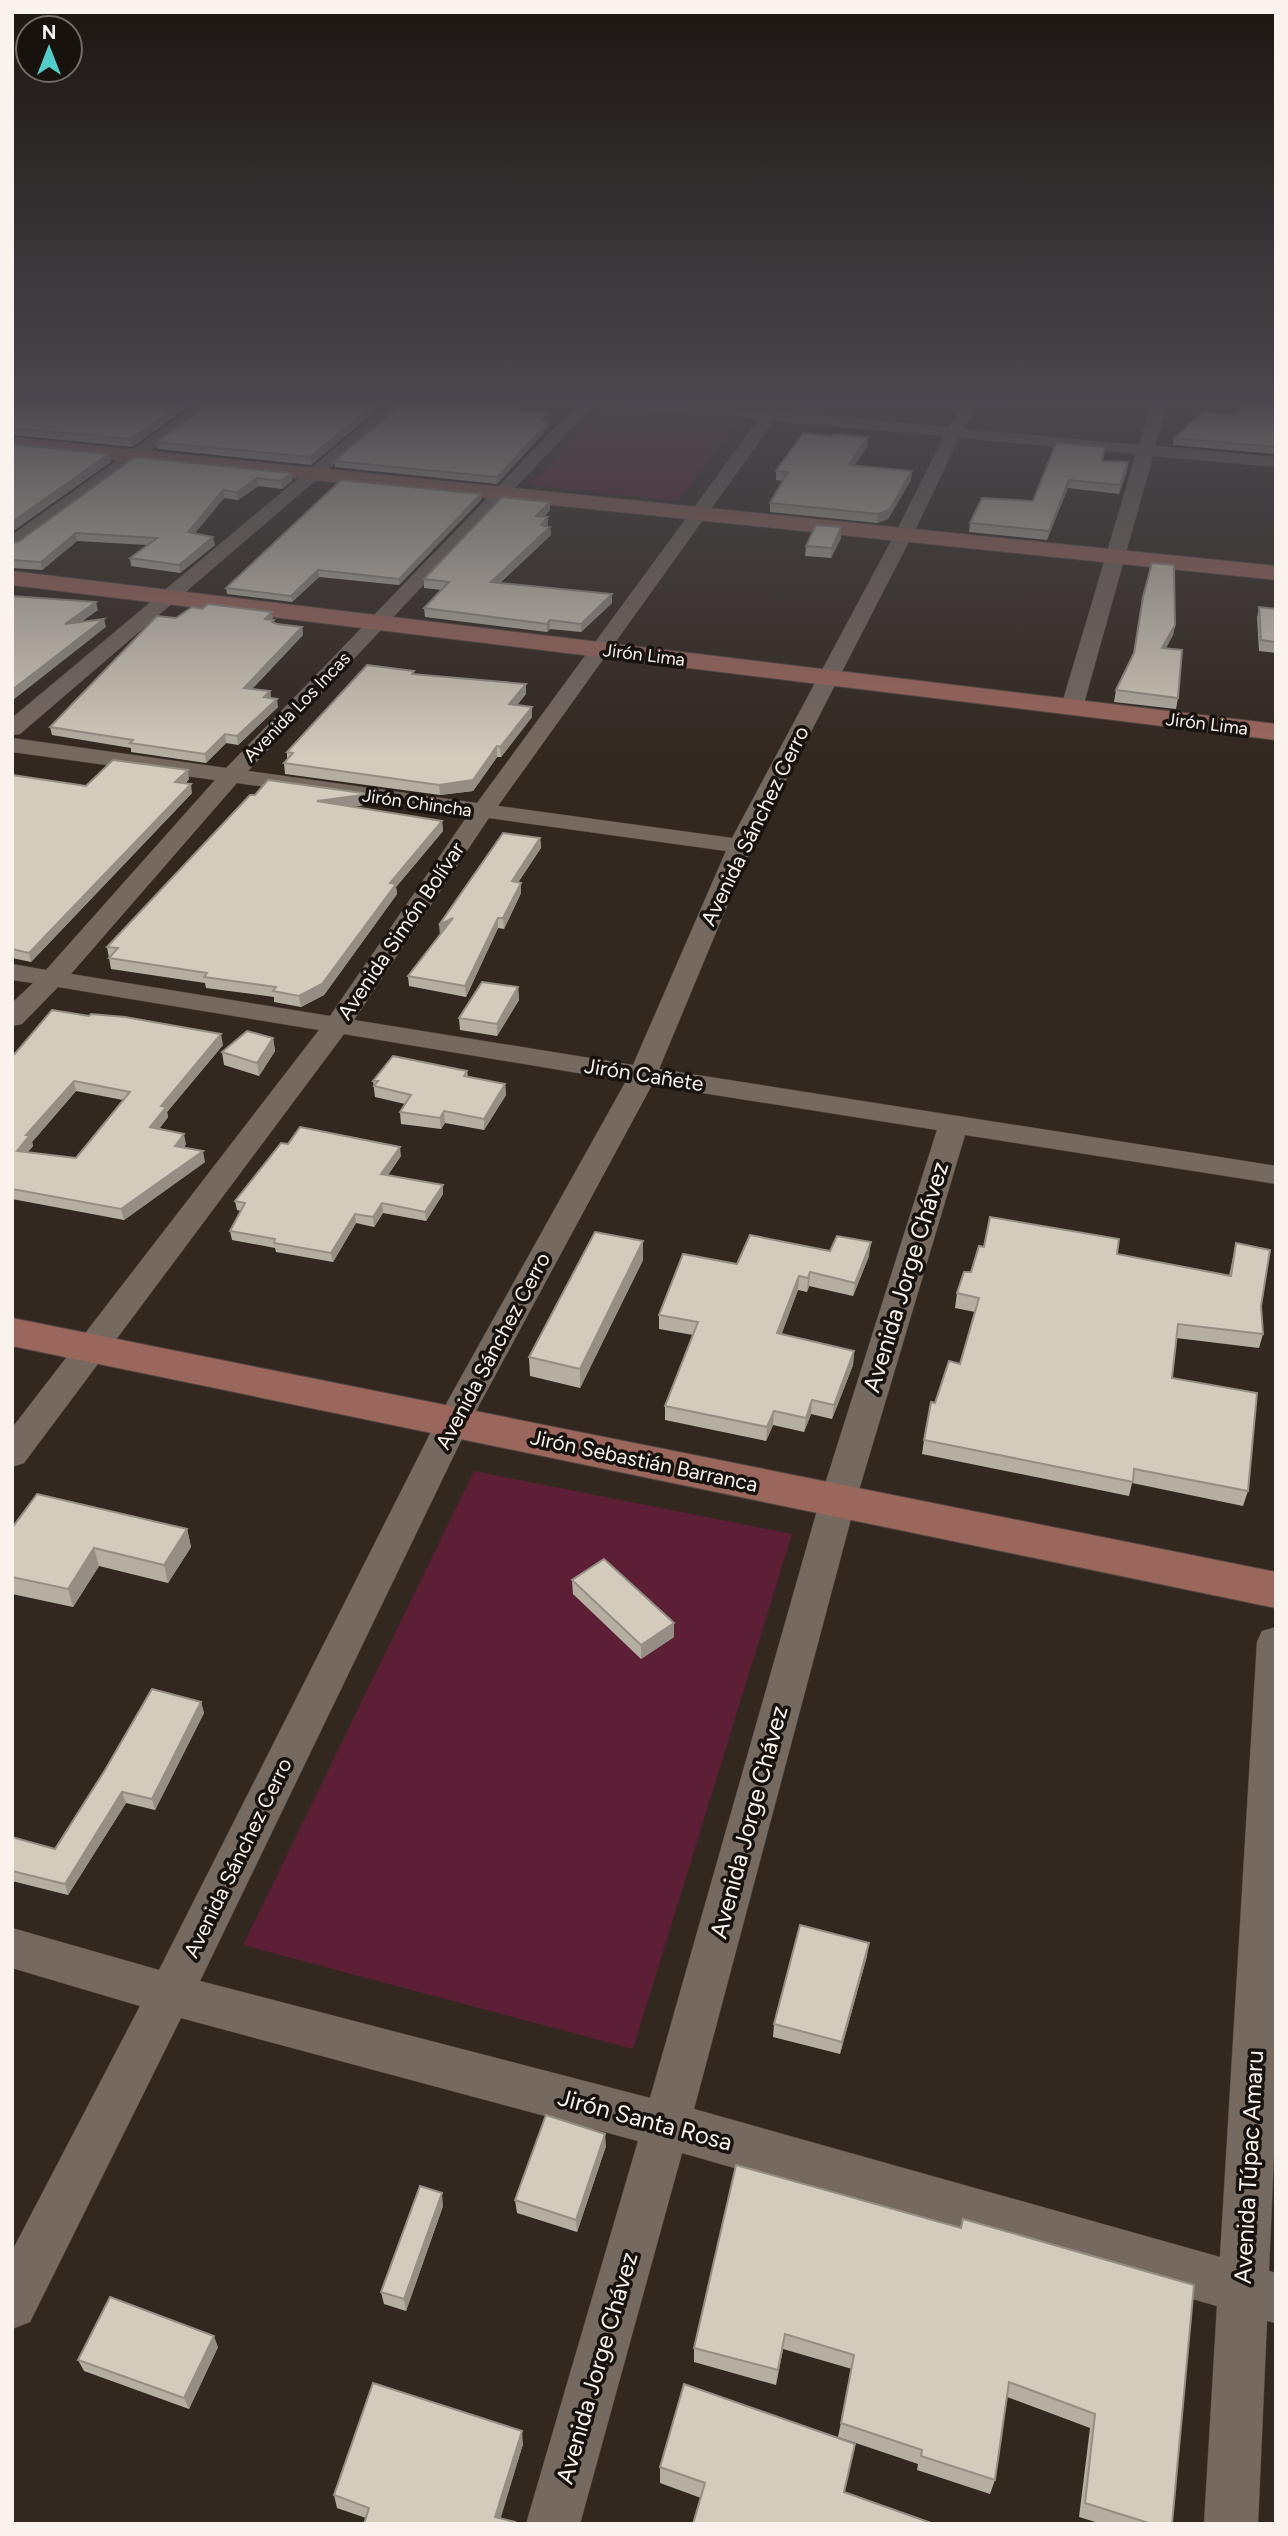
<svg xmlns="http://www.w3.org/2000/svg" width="1288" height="2536" viewBox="0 0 1288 2536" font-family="Figtree,sans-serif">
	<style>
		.green { fill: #5c1f35 }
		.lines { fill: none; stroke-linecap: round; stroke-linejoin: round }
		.street-casing { stroke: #514640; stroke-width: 1 }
		.secondary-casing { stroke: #514640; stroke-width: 2 }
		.street { fill: #766960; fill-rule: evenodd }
		.secondary { fill: #9b675d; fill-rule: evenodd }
		.wall { fill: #b5afa2; fill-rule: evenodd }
		.shaded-wall { fill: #948e84 }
		.building { fill: #d3cbbc; stroke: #948e84; stroke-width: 2; fill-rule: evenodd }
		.labels { text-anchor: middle; stroke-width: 7; stroke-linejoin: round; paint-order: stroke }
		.far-street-label { font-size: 18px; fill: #faf2ed; stroke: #17120e }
		.street-label { font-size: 21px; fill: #faf2ed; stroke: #17120e }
		.near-street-label { font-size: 24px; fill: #faf2ed; stroke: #17120e }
	</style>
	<rect width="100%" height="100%" fill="#332820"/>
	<g class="green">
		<path d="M603 408 739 421 678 501 530 485Z"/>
		<path d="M474 1471 792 1534 633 2049 243 1945Z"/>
	</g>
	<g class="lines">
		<defs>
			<g id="street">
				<path d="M201 401H219L18 548 12 549V535Z"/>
				<path d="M391 401H408L20 734 12 735V718Z"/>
				<path d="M581 401H597L248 771 477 803 759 419 609 406 601 401H657L765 411 772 401H788L780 412 949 427 966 401H982L964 429 1139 445 1152 401H1168L1155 446 1276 457V467L1153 456 1083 707 1079 711H1065L1061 707 1136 454 959 438 916 528 752 846 659 1069 1276 1166V1184L965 1135 856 1500 694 2109 1220 2257 1257 1642 1262 1631 1276 1627V2107L1269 2271 1276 2273V2323L1267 2321 1258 2524H1204L1217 2306 682 2153 580 2524H526L638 2141 181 2018 30 2322 12 2329V2251L140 2006 12 1968V1928L159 1970 436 1422 626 1081 344 1034 24 1463 12 1467V1428L319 1030 58 987 22 1024 12 1026V1003L33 983 12 980V964L46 970 215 780 12 752V738L226 768ZM774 421 944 436 898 528 732 838 498 806ZM237 783 468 815 330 1016 71 974ZM489 818 726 851 633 1065 354 1020ZM652 1085 937 1130 820 1500 650 2098 200 1981 470 1422Z"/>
			</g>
			<g id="secondary">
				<path d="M12 437 1276 566V580L12 449Z"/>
				<path d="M12 571 1276 724V740L12 585Z"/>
				<path d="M12 1318 1276 1572V1608L12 1346Z"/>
			</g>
		</defs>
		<use href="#street" class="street-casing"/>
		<use href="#secondary" class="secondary-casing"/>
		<use href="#street" class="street"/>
		<use href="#secondary" class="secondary"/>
	</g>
	<g class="wall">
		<path d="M197 401 132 447 12 435V405Z"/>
		<path d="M387 401 311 465 158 449 156 442Z"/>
		<path d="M1276 401V454L1173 445 1174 438Z"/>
		<path d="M518 411 547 420H546L549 421V427L497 484 335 467 334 461Z"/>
		<path d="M832 436 868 437V446L854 466 912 471 911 480 888 519 877 523 770 512V503L783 481 776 480V471Z"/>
		<path d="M135 457 291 473 292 481 282 489 258 486 238 500 224 498 195 533 215 545 180 573 131 566 130 558 147 545 77 541 42 570 12 568V543L18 542Z"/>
		<path d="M1103 461 1128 462 1127 471 1119 494 1068 488 1047 540 969 532 970 523 1033 501Z"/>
		<path d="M481 500 399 585 319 577 292 602 227 594 226 588Z"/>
		<path d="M550 502V510L544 517 548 525 547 526 550 527 551 535 500 583 612 594V603L581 632 550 629 547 632 425 617 424 608 442 590 424 588V579Z"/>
		<path d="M841 527V538L831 558 805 556 806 546Z"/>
		<path d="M1259 607 1276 609V653L1259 651 1257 618Z"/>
		<path d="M176 618 273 620 274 623 302 627 303 635 252 689 270 691 271 698 278 707 238 745 226 743 206 763 131 752V748L52 735 50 727Z"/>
		<path d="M1175 625 1173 635 1166 648 1178 698 1176 709 1114 702 1116 690Z"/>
		<path d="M414 671V674L526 694 517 705 532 707V717L501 757H497L473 791 440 795 285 774 284 763 287 759V752Z"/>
		<path d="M12 775 86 786 189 779 185 784 192 793 31 962 12 958Z"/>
		<path d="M370 794 371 804 352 807 442 821 443 831 396 887 397 894 324 995 301 1007 274 1002V997L206 988 205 983 111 969 107 947 255 795Z"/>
		<path d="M540 838 541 848 518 882 521 883V893L504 929 498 928 466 997 409 986 408 976Z"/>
		<path d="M518 987 519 1000 497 1036 460 1030 459 1018Z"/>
		<path d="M273 1038 275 1051 259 1076 224 1065 222 1052Z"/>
		<path d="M223 1045 167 1112 168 1117 159 1129 186 1144 184 1148 205 1162 124 1220 12 1199V1057ZM76 1091 123 1100 76 1158 28 1152 33 1146 32 1142Z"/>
		<path d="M467 1071 468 1077 505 1084 506 1095 484 1130 445 1123 441 1129 401 1124 400 1112 405 1104 375 1097 373 1081Z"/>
		<path d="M288 1144 401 1156 388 1175 443 1194 426 1221 383 1213 374 1227 356 1223 333 1262 276 1252 275 1248 232 1240 230 1231 241 1211 237 1210 235 1201Z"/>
		<path d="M1236 1243 1261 1306 1263 1334 1259 1348 1176 1338 1172 1378 1248 1491 1243 1506 1132 1483 1129 1496 922 1454 924 1440 935 1403 960 1364 975 1312 955 1308 957 1293 971 1272 984 1247 1117 1254 1229 1276Z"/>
		<path d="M830 1251 869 1256 853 1296 809 1286 807 1292 798 1290 781 1334 854 1351 853 1365 832 1419 811 1414 804 1432 773 1425 766 1441 665 1420V1406L693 1335 659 1329V1315L737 1264Z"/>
		<path d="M643 1260 580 1388 530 1376 529 1357Z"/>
		<path d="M12 1528 187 1529 191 1547 168 1583 99 1566 73 1607 12 1594Z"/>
		<path d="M572 1580 674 1623V1637L641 1659 573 1594Z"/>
		<path d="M201 1702 204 1713 155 1810 126 1803 68 1895 12 1881V1837L55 1849Z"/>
		<path d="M867 1956 840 2054 773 2037 774 2024Z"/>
		<path d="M606 2146 577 2232 517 2213 515 2200Z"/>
		<path d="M443 2206 406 2311 384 2304 381 2292Z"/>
		<path d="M963 2219 1172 2524H1102L1079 2517 1090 2428 1007 2397 995 2480 990 2494 917 2470 918 2464 838 2437 852 2369 783 2349 776 2385 694 2362V2348L960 2228Z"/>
		<path d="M218 2347 189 2409 84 2371 78 2360Z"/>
		<path d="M523 2444 500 2518 515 2522V2524H364L366 2518 337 2508 334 2495Z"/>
		<path d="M855 2444 701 2498 660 2483V2467Z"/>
	</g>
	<g class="shaded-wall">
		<path d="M186 401H197L132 447 131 439Z"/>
		<path d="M378 401H387L311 465 310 457Z"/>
		<path d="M522 401H528L512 417 511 410Z"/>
		<path d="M549 421V427L497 484V477Z"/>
		<path d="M868 437V446L848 474 849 465Z"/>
		<path d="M109 454 111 462 12 532V522Z"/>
		<path d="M1128 462 1127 471 1119 494 1120 485Z"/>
		<path d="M912 471 911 480 888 519 877 523 878 514Z"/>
		<path d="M291 473 292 481 282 489 281 481Z"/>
		<path d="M257 478 258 486 238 500 237 492Z"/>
		<path d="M1069 480 1068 488 1047 540 1049 531Z"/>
		<path d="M223 490 224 498 189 540 188 532Z"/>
		<path d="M481 494V500L399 585V579Z"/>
		<path d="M550 502V510L537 524 536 516Z"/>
		<path d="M548 517V525L541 533V525Z"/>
		<path d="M550 527 551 535 491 590V582Z"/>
		<path d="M841 527V538L831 558 832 548Z"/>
		<path d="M76 533 77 541 42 570 41 562Z"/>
		<path d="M213 537 215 545 180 573 179 565Z"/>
		<path d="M318 570 319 577 292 602 291 596Z"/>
		<path d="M612 594V603L581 632V624Z"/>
		<path d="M96 602 98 610 66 633 65 624Z"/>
		<path d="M272 612 273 620 265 619Z"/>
		<path d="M104 619 106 627 13 700 12 690Z"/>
		<path d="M550 620V629L547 632V624Z"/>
		<path d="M1175 625 1173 635 1160 659 1162 648Z"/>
		<path d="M302 627 303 635 245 696 244 688Z"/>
		<path d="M526 684V694L510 714 509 704Z"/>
		<path d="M270 691 271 700 264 697Z"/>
		<path d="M277 699 278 707 238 745 237 736Z"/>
		<path d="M532 707V717L501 757 500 747Z"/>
		<path d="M225 734 226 743 206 763 205 754Z"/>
		<path d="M497 746V757L473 791 440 795 439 785Z"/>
		<path d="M188 770 189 779 177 791 175 782Z"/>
		<path d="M191 784 192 793 31 962 29 953Z"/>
		<path d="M370 794 371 804 318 811 317 801Z"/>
		<path d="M442 821 443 831 396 887 397 894 324 995 301 1007 299 996 390 883Z"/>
		<path d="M540 838 541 848 512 892V881Z"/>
		<path d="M521 883V893L504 929 503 918Z"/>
		<path d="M453 918 440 936 439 925Z"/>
		<path d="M498 918V928L466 997 465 986Z"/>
		<path d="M518 987 519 1000 497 1036V1024Z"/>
		<path d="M221 1034 223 1045 167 1112 168 1117 152 1138 150 1127 161 1106Z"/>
		<path d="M273 1038 275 1051 259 1076 257 1063Z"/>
		<path d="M74 1081 76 1091 32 1142 33 1146 19 1162 17 1151 26 1135Z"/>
		<path d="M505 1084 506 1095 484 1130V1119Z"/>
		<path d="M444 1111 445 1123 441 1129 440 1118Z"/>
		<path d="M184 1134 186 1144 177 1157 175 1146Z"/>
		<path d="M400 1147 401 1156 382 1183 381 1174Z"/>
		<path d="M203 1151 205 1162 124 1220 121 1209Z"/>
		<path d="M443 1185V1194L426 1221 425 1212Z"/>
		<path d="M382 1203 383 1213 374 1227 373 1217Z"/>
		<path d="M355 1214 356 1223 333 1262 331 1253Z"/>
		<path d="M643 1241V1260L580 1388V1369Z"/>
		<path d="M871 1242 869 1256 853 1296 855 1283Z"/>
		<path d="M810 1272 809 1286 807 1292 808 1278Z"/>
		<path d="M799 1276 798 1290 777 1347V1333Z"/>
		<path d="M854 1351 853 1365 832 1419 834 1405Z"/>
		<path d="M812 1400 811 1414 804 1432 806 1418Z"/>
		<path d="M774 1411 773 1425 766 1441 767 1427Z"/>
		<path d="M187 1529 191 1547 168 1583 164 1565Z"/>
		<path d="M94 1548 99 1566 73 1607 68 1589Z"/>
		<path d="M674 1623V1637L641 1659V1645Z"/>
		<path d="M201 1702 204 1713 155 1810 152 1799Z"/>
		<path d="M122 1792 126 1803 68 1895 65 1884Z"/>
		<path d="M869 1943 867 1956 840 2054 842 2042Z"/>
		<path d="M605 2134 606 2146 577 2232 576 2220Z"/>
		<path d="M442 2193 443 2206 406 2311 404 2299Z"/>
		<path d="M785 2334 783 2349 776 2385 778 2370Z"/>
		<path d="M214 2336 218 2347 189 2409 184 2398Z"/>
		<path d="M522 2431 523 2444 499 2524 495 2517Z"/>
	</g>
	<g class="building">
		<path d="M20 401H186L131 439 12 428V405Z"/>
		<path d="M213 401H378L310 457 156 442Z"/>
		<path d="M405 401H522L511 410 547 413 541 420 549 421 497 477 334 461Z"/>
		<path d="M1243 401H1276V447L1174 438 1203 412 1238 415Z"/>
		<path d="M803 433 832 436 833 434 868 437 849 465 912 471 889 510 878 514 770 503 788 472 776 471Z"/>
		<path d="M1056 443 1105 447 1102 461 1128 462 1120 485 1069 480 1049 531 970 523 982 498 1033 501Z"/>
		<path d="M12 444 109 454 12 522Z"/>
		<path d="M135 457 291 473 281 481 257 478 237 492 223 490 188 532 213 537 179 565 130 558 157 538 76 533 41 562 12 560V543L18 542Z"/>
		<path d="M341 480 481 494 399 579 318 570 291 596 226 588Z"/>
		<path d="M502 497 550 502 536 516 548 517 541 525 550 527 491 582 612 594 581 624 550 620 547 624 424 608 449 582 424 579Z"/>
		<path d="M816 525 841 527 832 548 806 546Z"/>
		<path d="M1152 563 1174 565 1175 625 1162 648 1182 650 1178 698 1116 690 1134 653 1143 597Z"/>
		<path d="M12 596 96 602 65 624 104 619 12 690Z"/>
		<path d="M208 604 272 612 265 619 274 620 272 622 277 624 302 627 244 688 270 691 264 697 277 699 237 736 225 734 205 754 130 743 133 740 50 727 157 616 176 618 192 607 202 609Z"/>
		<path d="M1259 607 1276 609V642L1261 640Z"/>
		<path d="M367 665 414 671 412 674 526 684 509 704 532 707 500 747 497 746 473 780 439 785 284 763 293 753 287 752Z"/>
		<path d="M113 760 188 770 175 782 191 784 29 953 12 949V775L86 786Z"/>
		<path d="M268 780 370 794 317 801 442 821 390 883 396 884 322 984 299 996 273 991 276 987 204 977 207 973 109 958 118 948 107 947 250 795H255Z"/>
		<path d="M503 833 540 838 512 881 521 883 503 918H498L465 986 408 976 453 918 439 925Z"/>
		<path d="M482 982 518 987 497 1024 459 1018Z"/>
		<path d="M52 1010 89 1016 91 1014 125 1017 221 1034 161 1106 166 1107 150 1127 184 1134 175 1146 203 1151 121 1209 12 1189V1057ZM74 1081 130 1092 76 1158 17 1151 30 1135H26Z"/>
		<path d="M247 1031 273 1038 257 1063 222 1052Z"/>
		<path d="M393 1056 467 1071 464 1076 505 1084 484 1119 444 1111 440 1118 400 1112 411 1095 374 1086 378 1081H373Z"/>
		<path d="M300 1127 400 1147 381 1174 443 1185 425 1212 382 1203 373 1217 355 1214 331 1253 274 1243 275 1239 230 1231 245 1203 235 1201 281 1143 288 1144Z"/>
		<path d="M990 1217 1119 1239 1117 1254 1231 1276 1236 1243 1270 1250 1261 1306 1263 1334 1178 1324 1172 1378 1257 1393 1248 1491 1134 1469 1133 1482 924 1440 931 1402 935 1403 949 1361 960 1364 979 1298 957 1293 964 1272H971L979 1246 984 1247Z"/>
		<path d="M595 1232 643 1241 580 1369 529 1357Z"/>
		<path d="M750 1235 830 1251 837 1236 871 1242 855 1283 810 1272 808 1278 799 1276 777 1333 854 1351 834 1405 812 1400 806 1418 774 1411 767 1427 665 1406 698 1322 659 1315 683 1254 737 1264Z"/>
		<path d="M37 1494 187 1529 164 1565 94 1548 68 1589 12 1577V1528Z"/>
		<path d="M604 1559 674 1623 641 1645 572 1580Z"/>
		<path d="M152 1689 201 1702 152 1799 122 1792 65 1884 12 1871V1837L55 1849 105 1770Z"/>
		<path d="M800 1925 869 1943 842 2042 774 2024Z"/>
		<path d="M546 2115 605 2134 576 2220 515 2200Z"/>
		<path d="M736 2165 961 2228 963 2219 1194 2285 1172 2524H1152L1085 2503 1095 2414 1009 2382 995 2480 921 2456 922 2450 841 2423 854 2355 785 2334 778 2370 694 2348Z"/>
		<path d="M420 2186 442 2193 404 2299 381 2292Z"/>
		<path d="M110 2297 214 2336 184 2398 78 2360Z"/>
		<path d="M373 2383 522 2431 495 2517 515 2522 514 2524H364L369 2508 334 2495Z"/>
		<path d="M684 2384 855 2444 844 2492 934 2524H693L705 2483 660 2467Z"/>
	</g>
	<linearGradient id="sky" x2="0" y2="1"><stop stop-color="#1c1612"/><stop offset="0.53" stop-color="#4a484e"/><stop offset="1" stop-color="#4a484e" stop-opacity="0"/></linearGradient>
	<rect width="1288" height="756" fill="url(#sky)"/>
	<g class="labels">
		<g class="far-street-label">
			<text transform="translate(644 655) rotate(7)" y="6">Jirón Lima</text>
			<text transform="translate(297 707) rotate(-46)" y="6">Avenida Los Incas</text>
			<text transform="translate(1207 724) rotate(7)" y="6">Jirón Lima</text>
			<text transform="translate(417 803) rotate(8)" y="6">Jirón Chincha</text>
		</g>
		<g class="street-label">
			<text transform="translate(755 826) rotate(-64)" y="7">Avenida Sánchez Cerro</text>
			<text transform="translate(401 931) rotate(-56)" y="7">Avenida Simón Bolívar</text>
			<text transform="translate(644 1075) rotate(9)" y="7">Jirón Cañete</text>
			<text transform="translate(493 1351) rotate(-62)" y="7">Avenida Sánchez Cerro</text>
			<text transform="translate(644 1461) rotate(12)" y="7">Jirón Sebastián Barranca</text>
			<text transform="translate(238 1858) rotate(-64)" y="7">Avenida Sánchez Cerro</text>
		</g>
		<g class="near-street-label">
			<text transform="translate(906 1277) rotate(-73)" y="8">Avenida Jorge Chávez</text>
			<text transform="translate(749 1822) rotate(-75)" y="8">Avenida Jorge Chávez</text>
			<text transform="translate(645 2120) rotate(15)" y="8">Jirón Santa Rosa</text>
			<text transform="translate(1249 2167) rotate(-87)" y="8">Avenida Túpac Amaru</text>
			<text transform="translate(597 2368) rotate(-74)" y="8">Avenida Jorge Chávez</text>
		</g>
	</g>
	<rect width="1288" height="2536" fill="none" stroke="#faf2ed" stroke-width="28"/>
	<g transform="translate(49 49)"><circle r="33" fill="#17120e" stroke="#726c67" stroke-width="2"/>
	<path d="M0-5L12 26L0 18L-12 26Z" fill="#53cdc9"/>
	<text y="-10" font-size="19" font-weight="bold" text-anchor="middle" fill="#faf2ed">N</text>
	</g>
</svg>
